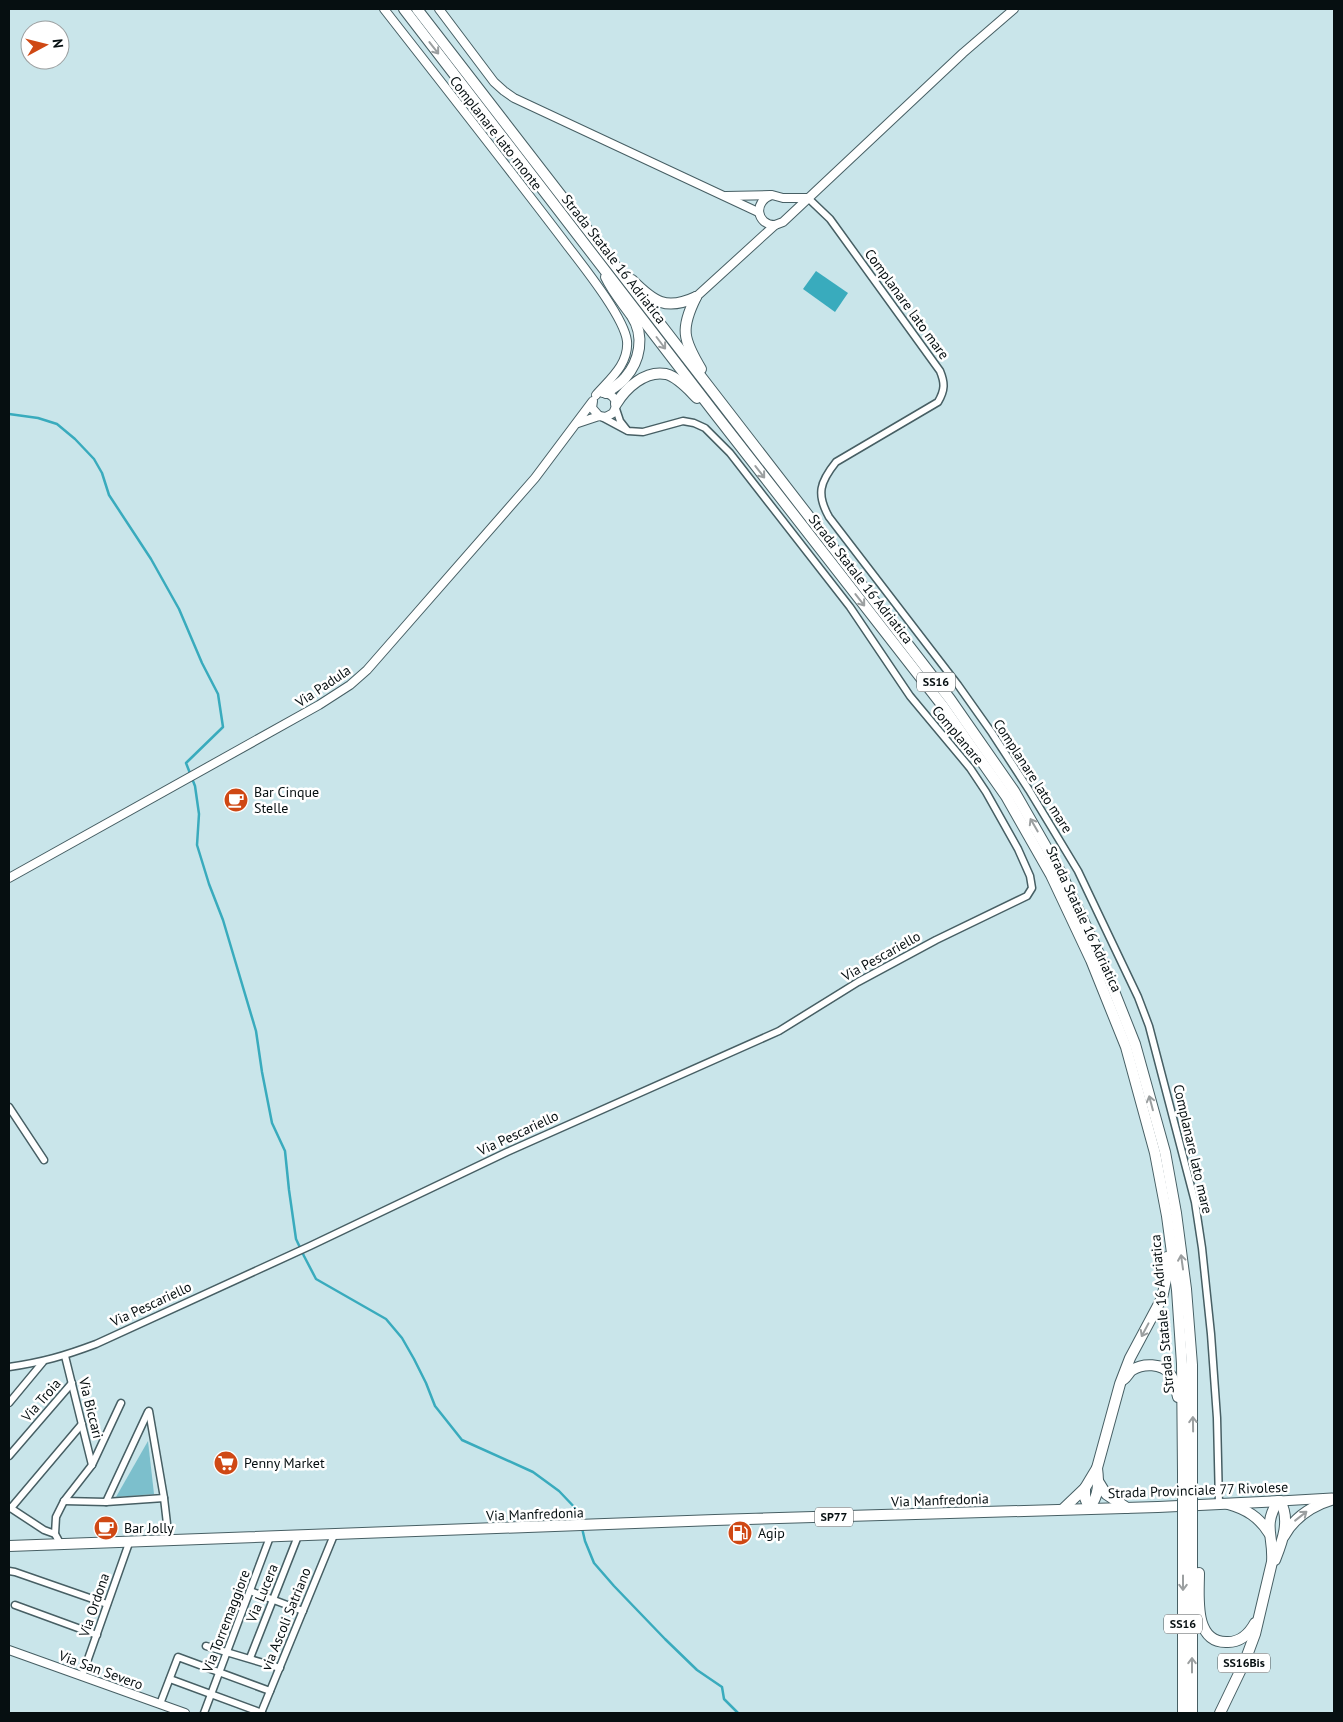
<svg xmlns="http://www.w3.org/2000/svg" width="1343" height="1722" viewBox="0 0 1343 1722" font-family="'PT Sans',sans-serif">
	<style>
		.green { fill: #7cbfcc }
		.water { fill: #39abbd }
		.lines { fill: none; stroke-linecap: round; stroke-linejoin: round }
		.stream { stroke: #39abbd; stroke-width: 2.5 }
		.minor-casing { stroke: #475f64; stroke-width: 9 }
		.tertiary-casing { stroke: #475f64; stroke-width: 10 }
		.secondary-casing { stroke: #475f64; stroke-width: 11 }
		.primary-casing { stroke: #475f64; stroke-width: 12 }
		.trunk-casing { stroke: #475f64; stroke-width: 12 }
		.minor { stroke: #fff; stroke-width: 6 }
		.tertiary { stroke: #fff; stroke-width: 8 }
		.secondary { stroke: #fff; stroke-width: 9 }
		.primary { stroke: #fff; stroke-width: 10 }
		.trunk { stroke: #fff; stroke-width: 10 }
		.trunk-bridge-casing { stroke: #475f64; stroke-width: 12; stroke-linecap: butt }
		.trunk-bridge { stroke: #fff; stroke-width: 10 }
		.oneway { stroke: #9b9fa0 }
		.labels { text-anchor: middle; stroke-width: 5; stroke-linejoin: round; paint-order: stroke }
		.shield { fill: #fff; stroke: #515758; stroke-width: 1 }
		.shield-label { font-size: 12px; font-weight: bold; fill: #060f11 }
		.street-label { font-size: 14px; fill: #060f11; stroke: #fff }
		.poi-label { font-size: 14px; fill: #060f11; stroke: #fff; text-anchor: start }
	</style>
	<rect width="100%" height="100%" fill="#c9e5ea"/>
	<path class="green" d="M148 1441 154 1494 116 1497Z"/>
	<path class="water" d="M816 271 848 293 835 312 803 289Z"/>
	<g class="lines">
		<g class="stream">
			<path d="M9 414 38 418 57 424 75 439 94 459 102 473 109 495 151 559 179 609 202 663 218 694 223 727 186 763 195 786 199 814 197 845 209 884 223 920 256 1031 262 1072 272 1123 285 1151 289 1190 296 1239 304 1256 316 1279 386 1319 402 1338 414 1359 426 1383 435 1406 462 1440 533 1472 559 1491 579 1512 581 1523"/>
			<path d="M582 1528 585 1541 594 1563 614 1586 665 1639 697 1670 722 1687 724 1699 738 1713"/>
		</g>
		<defs>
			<g id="minor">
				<path d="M808 198 830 219 940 371C945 383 945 390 938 402L836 462C820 482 816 494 829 517L958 685 992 733 1029 790 1078 871 1138 997 1149 1026 1195 1202 1202 1248 1211 1334 1217 1418 1219 1504"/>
				<path d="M616 409 620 421 627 430"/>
				<path d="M9 1107 44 1160"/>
				<path d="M65 1356 92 1465"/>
				<path d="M9 1367C43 1362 64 1356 96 1344L310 1246 507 1152 779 1031 858 982 936 940 1027 896 1032 888 1030 876 1018 849 986 792 970 768 910 696 850 607 730 453 705 428 694 423 683 421 643 432 628 431 600 416"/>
				<path d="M9 1403 43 1362"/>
				<path d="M9 1456 72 1383"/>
				<path d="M164 1498 169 1541"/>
				<path d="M64 1501 106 1502 164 1498 149 1411"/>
				<path d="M106 1502 148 1412"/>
				<path d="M9 1507 44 1530 55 1534"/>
				<path d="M11 1508 82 1424"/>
				<path d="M61 1545 55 1534 56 1517 64 1501 92 1465 121 1403"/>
				<path d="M9 1571 15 1572 107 1604"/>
				<path d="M250 1591 303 1611"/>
				<path d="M15 1605 97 1635"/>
				<path d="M206 1646 280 1668"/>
				<path d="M250 1658 298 1536"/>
				<path d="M82 1676 129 1543"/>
				<path d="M170 1679 262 1713"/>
				<path d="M160 1704 178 1657 270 1691"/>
				<path d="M204 1713 270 1537"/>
				<path d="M261 1713 334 1535"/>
			</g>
			<g id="tertiary">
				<path d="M384 9C445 87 507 166 567 245 583 266 624 317 627 341 629 364 610 379 596 395"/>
				<path d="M439 9 494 82 504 91 514 98 758 212"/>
				<path d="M726 196 770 195"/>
				<path d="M775 225C756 225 753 201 772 195L783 198H808"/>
				<path d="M696 297 775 225 783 222 963 53 1014 9"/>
				<path d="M593 401 592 408 599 416"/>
				<path d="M578 423 599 416 606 417 613 413C619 403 615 394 603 393"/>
				<path d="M9 878 319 705 350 685 367 670 535 478 592 402"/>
				<path d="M9 1650 185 1713"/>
			</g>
			<path id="secondary" d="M1280 1501 1332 1498"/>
			<path id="primary" d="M9 1546 715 1520 1158 1507 1280 1501"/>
			<g id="trunk">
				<path d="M404 9 713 411 942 705 1006 796 1051 875 1091 960 1126 1047 1155 1153 1167 1216 1177 1290 1182 1364 1183 1473"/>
				<path d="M417 9 950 699 1014 791 1061 873 1100 956 1135 1044 1165 1152 1176 1213 1186 1289 1192 1365V1473"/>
				<path d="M606 277C613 292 623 303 632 316 645 336 640 361 625 378 620 384 613 388 606 393"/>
				<path d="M632 280C654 302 666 311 696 297"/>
				<path d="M696 297C680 329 683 339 701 369"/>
				<path d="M616 404C626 388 645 370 666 374 678 377 689 390 697 398"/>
				<path d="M1124 1379C1127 1377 1129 1372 1132 1370 1143 1363 1162 1363 1170 1374 1175 1380 1176 1389 1178 1397"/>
				<path d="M1098 1481 1106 1494 1127 1508"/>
				<path d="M1085 1488V1498L1089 1508C1099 1496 1099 1484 1097 1468"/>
				<path d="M1228 1504C1246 1509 1259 1517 1269 1533"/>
				<path d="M1063 1509 1085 1488 1097 1468 1120 1384 1130 1358 1162 1298 1167 1275V1257"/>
				<path d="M1192 1535V1713"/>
				<path d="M1284 1536C1295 1516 1314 1505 1334 1499"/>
				<path d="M1275 1560C1282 1542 1291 1520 1280 1501"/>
				<path d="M1199 1573C1199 1596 1193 1644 1228 1642 1241 1642 1249 1634 1255 1623"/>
				<path d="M1183 1713V1535"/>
				<path d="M1220 1713 1245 1661 1255 1634 1272 1562C1274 1535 1262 1527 1278 1501"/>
			</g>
		</defs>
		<use href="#minor" class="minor-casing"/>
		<use href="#tertiary" class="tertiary-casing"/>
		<use href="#secondary" class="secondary-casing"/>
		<use href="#primary" class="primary-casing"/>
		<use href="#trunk" class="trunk-casing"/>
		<use href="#minor" class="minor"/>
		<use href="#tertiary" class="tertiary"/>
		<use href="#secondary" class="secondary"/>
		<use href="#primary" class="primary"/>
		<use href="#trunk" class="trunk"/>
		<defs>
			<g id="trunk-bridge">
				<path d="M1183 1473V1535"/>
				<path d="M1192 1535V1473"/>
			</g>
		</defs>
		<use href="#trunk-bridge" class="trunk-bridge-casing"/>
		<use href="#trunk-bridge" class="trunk-bridge"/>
	</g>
	<defs><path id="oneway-shaft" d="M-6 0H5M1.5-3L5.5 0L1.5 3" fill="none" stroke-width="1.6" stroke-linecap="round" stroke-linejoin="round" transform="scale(1.25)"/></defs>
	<g class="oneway">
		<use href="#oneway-shaft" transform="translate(434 48) rotate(52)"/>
		<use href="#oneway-shaft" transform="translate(661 343) rotate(53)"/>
		<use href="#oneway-shaft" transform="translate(760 472) rotate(52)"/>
		<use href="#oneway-shaft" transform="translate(860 600) rotate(52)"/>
		<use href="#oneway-shaft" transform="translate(1034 825) rotate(-120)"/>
		<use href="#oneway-shaft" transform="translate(1151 1103) rotate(-105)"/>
		<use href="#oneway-shaft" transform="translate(1182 1262) rotate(-98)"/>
		<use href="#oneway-shaft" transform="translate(1145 1330) rotate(118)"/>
		<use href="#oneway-shaft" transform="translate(1193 1424) rotate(-91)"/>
		<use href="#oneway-shaft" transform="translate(1301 1516) rotate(-38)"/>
		<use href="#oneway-shaft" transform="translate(1183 1583) rotate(90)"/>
		<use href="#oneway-shaft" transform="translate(1192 1665) rotate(-90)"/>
	</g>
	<defs>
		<symbol id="cafe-disc" viewBox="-11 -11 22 22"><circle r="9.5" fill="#cf4814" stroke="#fff"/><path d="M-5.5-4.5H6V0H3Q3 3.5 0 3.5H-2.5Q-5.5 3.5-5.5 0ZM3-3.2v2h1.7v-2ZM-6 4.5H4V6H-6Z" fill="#fff"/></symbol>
		<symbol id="supermarket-disc" viewBox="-11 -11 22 22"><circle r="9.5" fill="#cf4814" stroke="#fff"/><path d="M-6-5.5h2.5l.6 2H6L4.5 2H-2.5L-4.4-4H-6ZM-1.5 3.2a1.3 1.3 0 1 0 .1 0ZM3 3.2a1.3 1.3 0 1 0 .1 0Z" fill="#fff"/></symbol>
		<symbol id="fuel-disc" viewBox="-11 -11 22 22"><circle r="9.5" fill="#cf4814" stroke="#fff"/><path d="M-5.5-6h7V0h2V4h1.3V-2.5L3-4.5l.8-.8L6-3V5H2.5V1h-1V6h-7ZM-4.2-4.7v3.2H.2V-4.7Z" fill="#fff"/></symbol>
	</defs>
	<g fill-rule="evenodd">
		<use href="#cafe-disc" x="222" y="786" width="28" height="28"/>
		<use href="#supermarket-disc" x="212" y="1449" width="28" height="28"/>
		<use href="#cafe-disc" x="92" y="1514" width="28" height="28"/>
		<use href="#fuel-disc" x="726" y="1519" width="28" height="28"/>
	</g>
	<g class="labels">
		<g class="shield">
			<rect x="917" y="672.5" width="38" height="19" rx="4"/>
			<rect x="815" y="1507.5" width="38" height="19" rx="4"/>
			<rect x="1164" y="1614.5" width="38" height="19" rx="4"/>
			<rect x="1218" y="1653.5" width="52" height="19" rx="4"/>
		</g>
		<g class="shield-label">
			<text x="936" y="686">SS16</text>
			<text x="834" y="1521">SP77</text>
			<text x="1183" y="1628">SS16</text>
			<text x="1244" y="1667">SS16Bis</text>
		</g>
		<g class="street-label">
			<text transform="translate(496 133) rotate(52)" y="5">Complanare lato monte</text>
			<text transform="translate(614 259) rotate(52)" y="5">Strada Statale 16 Adriatica</text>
			<text transform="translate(907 304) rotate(54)" y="5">Complanare lato mare</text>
			<text transform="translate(861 579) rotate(52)" y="5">Strada Statale 16 Adriatica</text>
			<text transform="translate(323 686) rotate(-34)" y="5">Via Padula</text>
			<text transform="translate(958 735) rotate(50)" y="5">Complanare</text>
			<text transform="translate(1033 776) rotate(57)" y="5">Complanare lato mare</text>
			<text transform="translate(1084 919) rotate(65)" y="5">Strada Statale 16 Adriatica</text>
			<text transform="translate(881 956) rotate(-29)" y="5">Via Pescariello</text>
			<text transform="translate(518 1133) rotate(-25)" y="5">Via Pescariello</text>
			<text transform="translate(1193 1149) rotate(77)" y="5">Complanare lato mare</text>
			<text transform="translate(151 1304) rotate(-25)" y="5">Via Pescariello</text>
			<text transform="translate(1162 1314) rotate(-95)" y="5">Strada Statale 16 Adriatica</text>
			<text transform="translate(41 1400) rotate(-49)" y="5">Via Troia</text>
			<text transform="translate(91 1408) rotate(76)" y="5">Via Biccari</text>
			<text transform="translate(1198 1490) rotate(-2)" y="5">Strada Provinciale 77 Rivolese</text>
			<text transform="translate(940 1500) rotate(-2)" y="5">Via Manfredonia</text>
			<text transform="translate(535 1514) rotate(-2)" y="5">Via Manfredonia</text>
			<text transform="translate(262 1593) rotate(-68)" y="5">Via Lucera</text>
			<text transform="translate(94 1605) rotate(-71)" y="5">Via Ordona</text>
			<text transform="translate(286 1619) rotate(-68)" y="5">via Ascoli Satriano</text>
			<text transform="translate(226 1621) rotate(-69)" y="5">Via Torremaggiore</text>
			<text transform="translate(101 1670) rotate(20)" y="5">Via San Severo</text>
		</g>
		<g class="poi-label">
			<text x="254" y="797">Bar Cinque<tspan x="254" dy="16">Stelle</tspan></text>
			<text x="244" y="1468">Penny Market</text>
			<text x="124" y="1533">Bar Jolly</text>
			<text x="758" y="1538">Agip</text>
		</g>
	</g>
	<rect width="1343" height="1722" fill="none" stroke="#060f11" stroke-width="20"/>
	<g transform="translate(45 45) rotate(83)"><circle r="24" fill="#ffffff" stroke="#9b9fa0"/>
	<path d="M0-4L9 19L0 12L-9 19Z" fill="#cf4814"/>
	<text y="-8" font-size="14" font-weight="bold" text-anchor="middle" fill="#060f11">N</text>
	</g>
</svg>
